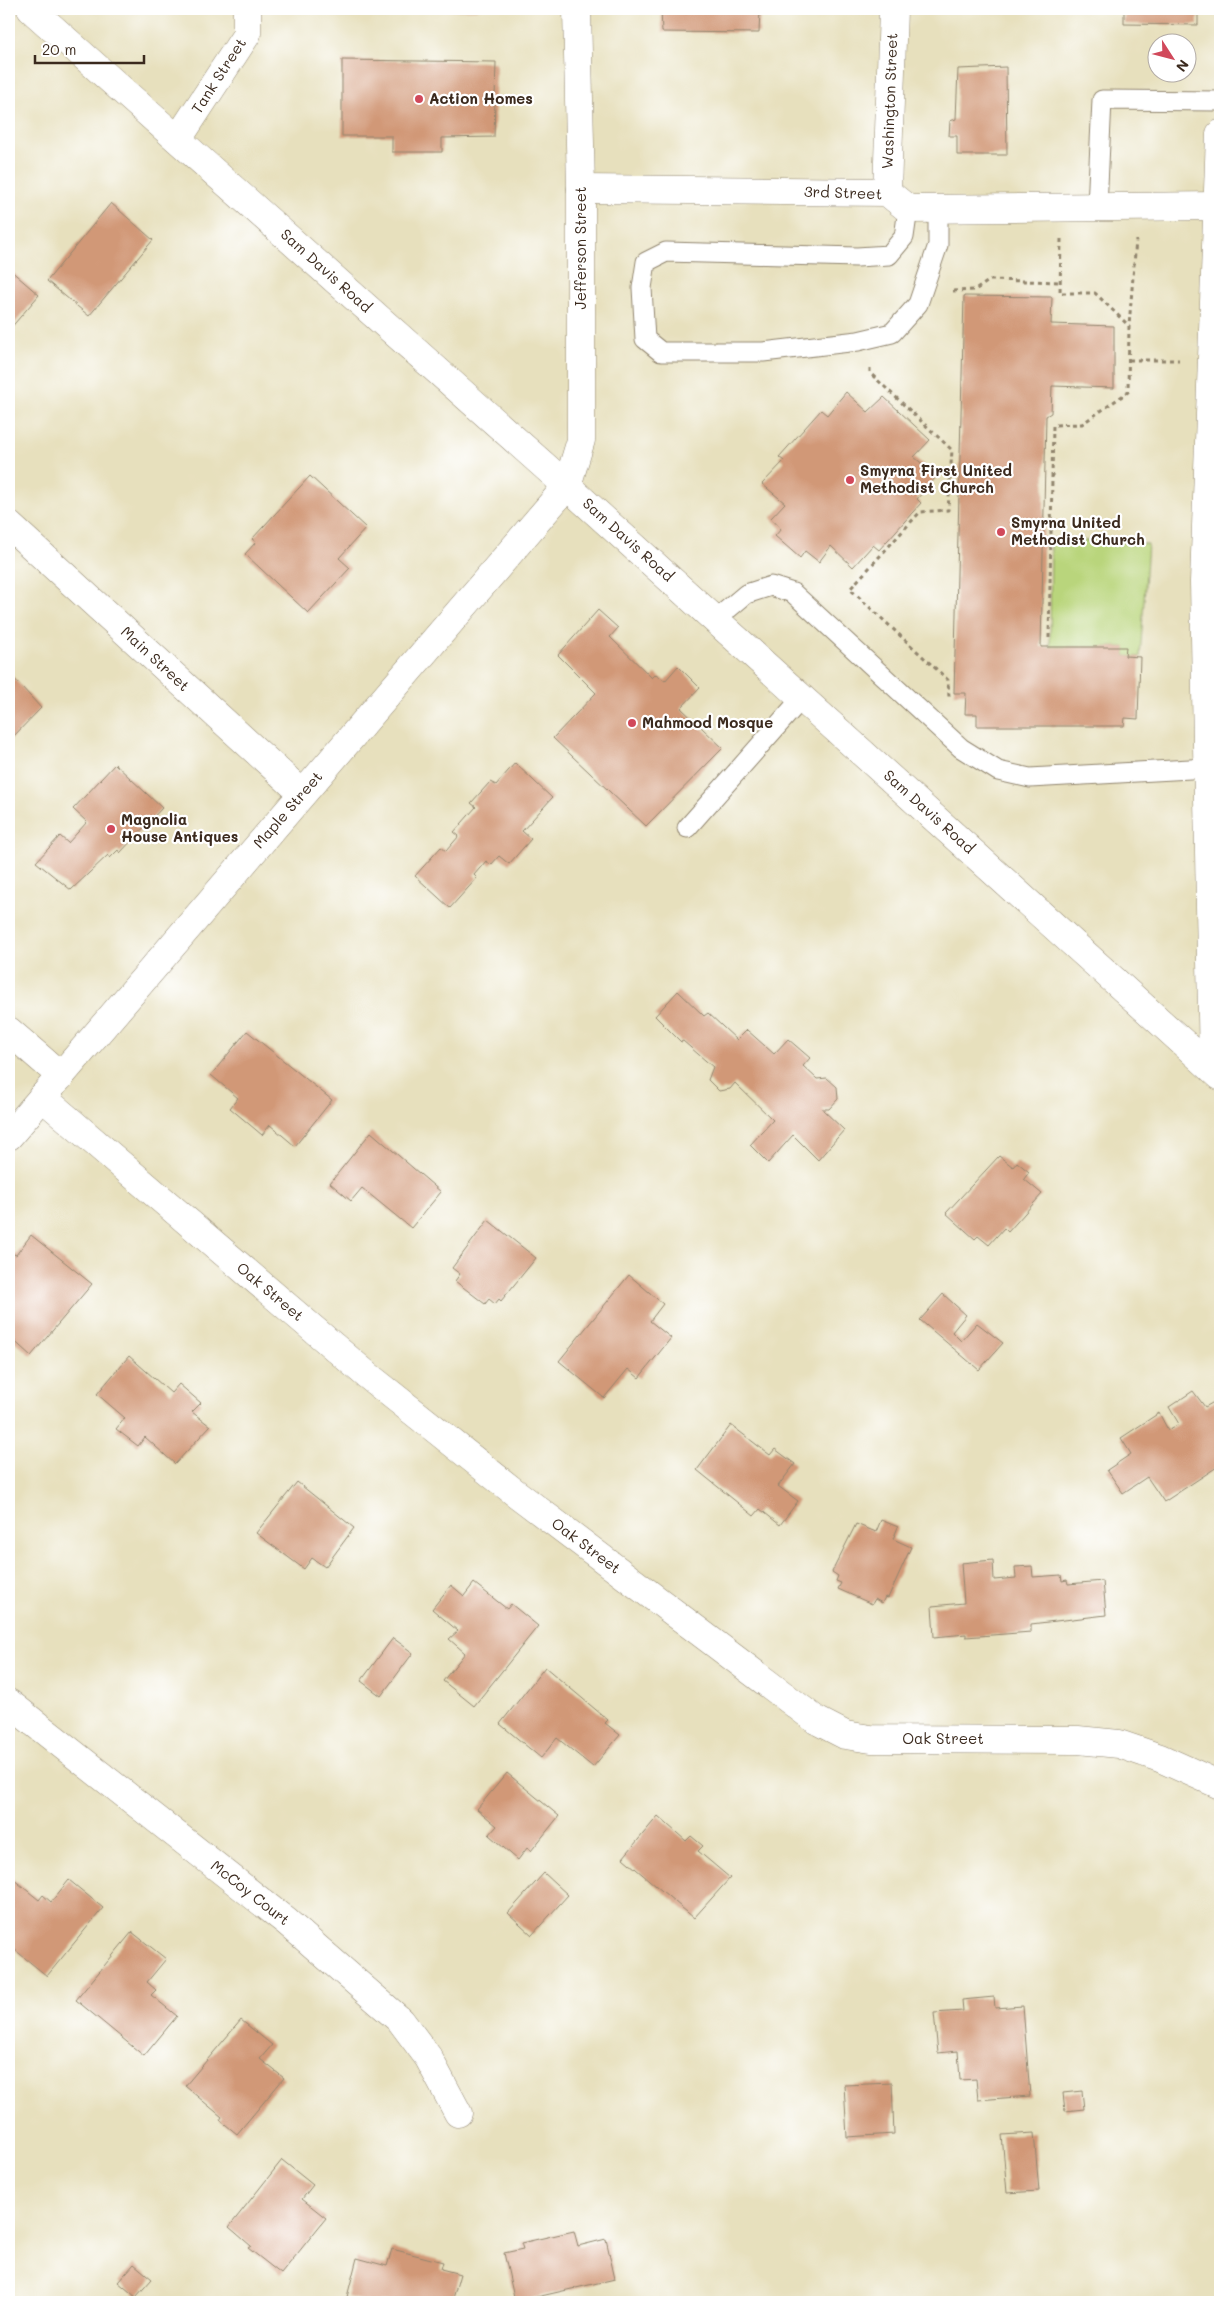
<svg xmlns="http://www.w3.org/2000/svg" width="1229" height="2311" viewBox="0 0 1229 2311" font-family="Mali,sans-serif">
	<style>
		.green { fill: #b9d57b; stroke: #7a804c }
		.building { fill: #d19877 }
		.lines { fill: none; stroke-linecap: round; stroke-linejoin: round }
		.service-casing { stroke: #91856e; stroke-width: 21 }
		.minor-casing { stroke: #91856e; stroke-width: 29 }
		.tertiary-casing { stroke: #91856e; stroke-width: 29 }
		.path { stroke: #91856e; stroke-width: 3; stroke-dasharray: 4 4; stroke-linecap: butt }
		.service { stroke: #fff; stroke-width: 19 }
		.minor { stroke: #fff; stroke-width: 28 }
		.tertiary { stroke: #fff; stroke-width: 28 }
		.poi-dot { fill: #d1495b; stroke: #fff; stroke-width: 2 }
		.labels { text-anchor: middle; stroke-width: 4.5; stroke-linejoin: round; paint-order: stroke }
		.street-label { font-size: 15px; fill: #3b2a1e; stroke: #fff }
		.poi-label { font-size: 15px; font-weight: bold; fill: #3b2a1e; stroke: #fff; text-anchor: start }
	</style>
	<rect width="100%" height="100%" fill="#fff"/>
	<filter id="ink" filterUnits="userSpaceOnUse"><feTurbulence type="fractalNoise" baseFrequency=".02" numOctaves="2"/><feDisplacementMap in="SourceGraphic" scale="10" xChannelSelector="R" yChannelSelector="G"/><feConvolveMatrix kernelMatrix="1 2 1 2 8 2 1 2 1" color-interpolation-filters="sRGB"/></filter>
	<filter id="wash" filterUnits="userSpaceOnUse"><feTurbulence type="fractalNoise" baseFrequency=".0096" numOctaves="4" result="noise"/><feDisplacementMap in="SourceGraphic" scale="20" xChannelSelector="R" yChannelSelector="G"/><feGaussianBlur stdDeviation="1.12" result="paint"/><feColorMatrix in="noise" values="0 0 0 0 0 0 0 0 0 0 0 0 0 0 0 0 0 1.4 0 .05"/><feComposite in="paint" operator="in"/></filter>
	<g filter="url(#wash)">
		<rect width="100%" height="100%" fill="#e7e0bd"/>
		<path class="green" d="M1051 539 1148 544 1140 657 1125 656V647H1050Z"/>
		<g id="blocks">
			<g class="building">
				<path d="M347 9H477V10L347 11Z"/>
				<path d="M661 9H760L759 33 662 32Z"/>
				<path d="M1124 9H1198V25L1124 24Z"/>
				<path d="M342 60 496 62 494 137 442 138V152H392V136H342Z"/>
				<path d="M1006 67 1007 155H957V136H949L950 121 956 119 958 69Z"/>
				<path d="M111 203 153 240 89 316 47 281Z"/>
				<path d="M9 269 39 295 9 330Z"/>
				<path d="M964 296 1052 297 1051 324 1114 326V388L1052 386 1051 413 1046 416 1041 647H1126L1125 656 1140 657 1138 719 1125 718 1124 726H977V714H965L966 693H954Z"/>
				<path d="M846 392 868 412 884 397 930 440 914 457 937 476 917 499 921 503 879 550 873 545 853 567 831 546 819 562 805 551 800 558 775 536 781 529 771 518 785 503 762 484 784 461 779 457 821 410 827 415Z"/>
				<path d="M310 476 366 528 339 558 350 568 308 613 245 554 256 542 252 539Z"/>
				<path d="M598 610 618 628 610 637 652 678 656 674 665 681 678 666 700 688 681 708 723 748 646 826 553 738 596 693 558 655Z"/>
				<path d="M11 675 41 708 9 741V677Z"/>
				<path d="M515 763 552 798 522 831 531 839 509 864 499 856 491 865 486 861 474 875 477 878 450 908 415 876 441 847 446 851 459 836 454 832 476 807 471 803 490 782 496 785Z"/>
				<path d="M115 764 162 808 120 853 118 850 110 858 108 855 71 890 36 862 60 836 68 843 87 822 73 809Z"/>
				<path d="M678 991 704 1016 708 1013 737 1040 747 1030 774 1054 788 1039 810 1058 803 1066 817 1079 827 1078 837 1087 838 1099 829 1109H822L844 1130 818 1160 793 1135 768 1163 750 1145 773 1120 735 1083 730 1089 719 1091 708 1080 713 1067 683 1041 681 1042 655 1016Z"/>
				<path d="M247 1031 332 1100 295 1146 270 1125 262 1135 230 1108 238 1098 211 1075Z"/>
				<path d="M371 1132 441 1192 411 1228 362 1188 351 1201 330 1183Z"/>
				<path d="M999 1156 1013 1167 1017 1162 1029 1172 1024 1179 1042 1194 1008 1232 1004 1228 989 1245 978 1236 975 1239 946 1213Z"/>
				<path d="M488 1220 536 1258 501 1301 499 1299 495 1304 489 1299 485 1304 455 1281 460 1274 452 1268Z"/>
				<path d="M31 1235 92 1284 31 1356 9 1336V1252L16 1255Z"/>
				<path d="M629 1275 663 1304 650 1321 671 1338 639 1378 628 1369 604 1398 559 1361Z"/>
				<path d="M943 1294 966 1315 952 1332 961 1341 977 1323 1003 1343 979 1370 920 1320Z"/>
				<path d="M129 1356 171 1393 179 1384 201 1403 192 1412 210 1426 175 1464 145 1437 138 1446 116 1429 125 1418 97 1394Z"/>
				<path d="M1193 1391 1205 1407 1219 1399 1220 1401V1465L1164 1502 1147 1477 1123 1493 1107 1470 1131 1454 1121 1438 1159 1413 1168 1430 1179 1424 1169 1407Z"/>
				<path d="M731 1425 770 1455 775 1449 795 1464 778 1486 798 1501 780 1525 760 1509 754 1516 697 1470Z"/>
				<path d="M297 1482 354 1528 325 1567 312 1558 304 1569 256 1533Z"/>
				<path d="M881 1520 898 1527 893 1539 911 1547 888 1598 885 1597 882 1603 875 1599 872 1604 838 1589 841 1583 836 1581 838 1576 832 1572 856 1524 876 1532Z"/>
				<path d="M993 1560 994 1580 1016 1578 1015 1567 1032 1566 1033 1577 1061 1575 1062 1581 1067 1580 1068 1584 1103 1581 1106 1615 1031 1624V1632L966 1637V1634L934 1637 932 1606 964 1603 961 1563Z"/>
				<path d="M474 1583 507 1609 511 1604 538 1626 474 1706 443 1681 465 1653 449 1639 458 1631 432 1609 451 1585 464 1596Z"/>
				<path d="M393 1638 413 1653 381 1696 361 1681Z"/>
				<path d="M545 1667 608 1720 605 1723 620 1735 593 1767 557 1738 541 1758 500 1724Z"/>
				<path d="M507 1773 559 1816 531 1851 527 1848 518 1860 489 1835 497 1826 477 1809Z"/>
				<path d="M658 1816 686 1841 691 1836 703 1846 698 1851 730 1878 694 1918 623 1858Z"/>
				<path d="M544 1873 568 1895 532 1935 508 1913Z"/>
				<path d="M13 1879 39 1900 43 1895 51 1902 69 1880 103 1908 47 1976 9 1945V1883Z"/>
				<path d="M132 1932 166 1959 147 1982 156 1990 151 1995 177 2016 144 2056 76 2000Z"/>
				<path d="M1219 1990H1220V2013L1215 2012Z"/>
				<path d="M994 1997 995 2008 1023 2006 1030 2096 978 2100 976 2079 960 2080 958 2051 938 2053 934 2013 963 2011 962 2000Z"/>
				<path d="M241 2020 272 2045 260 2059 284 2078 237 2134 220 2120 222 2117 185 2086Z"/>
				<path d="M892 2083 894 2134 847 2137 844 2085Z"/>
				<path d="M1082 2091 1084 2109 1065 2111 1063 2093Z"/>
				<path d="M1034 2133 1039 2191 1007 2193 1002 2135Z"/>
				<path d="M282 2160 313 2185 302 2199 326 2218 281 2274 248 2248 251 2246 229 2227Z"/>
				<path d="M574 2231 578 2246 606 2239 615 2279 515 2302 504 2253 523 2249 521 2243Z"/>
				<path d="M392 2249 443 2262 441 2269 460 2274 452 2302H369L347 2297 357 2258 387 2266Z"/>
				<path d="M134 2264 152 2279 136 2297 118 2282Z"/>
			</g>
		</g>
	</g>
	<g filter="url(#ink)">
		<use href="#blocks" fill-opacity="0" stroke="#91856e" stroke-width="1"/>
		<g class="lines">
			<defs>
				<g id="service">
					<path d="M1097 207 1102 100 1220 101"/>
					<path d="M908 209 904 237 889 255 857 257 666 252 646 262 642 288 645 339 661 352H763L858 341 892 333 918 304 938 245V209"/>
					<path d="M715 620 746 594 771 586 793 593 961 748 998 771 1030 778 1208 768"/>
					<path d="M687 828 802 698"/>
				</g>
				<g id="minor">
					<path d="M178 139 247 34V9"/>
					<path d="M581 189 887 192 908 209 1220 206"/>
					<path d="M887 192 893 9"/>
					<path d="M9 525 302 793"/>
					<path d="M9 1031 61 1076"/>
					<path d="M1213 1068 1204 582 1220 134"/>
					<path d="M42 1097 367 1375 513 1491 816 1720 845 1735 871 1739 1078 1740 1119 1744 1160 1758 1220 1785"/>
					<path d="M9 1136 567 486 581 440V189L577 9"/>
					<path d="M9 1703 287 1922 401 2021 428 2057 458 2113"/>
				</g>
				<path id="tertiary" d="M31 9 567 486 1220 1076"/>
			</defs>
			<use href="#service" class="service-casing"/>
			<use href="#minor" class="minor-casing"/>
			<use href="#tertiary" class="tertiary-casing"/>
			<g class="path">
				<path d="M1061 239 1060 293H1095L1129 326"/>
				<path d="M953 291 975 290 990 280 1060 282"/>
				<path d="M1129 360H1179"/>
				<path d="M870 368V373L952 450 948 510 920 512 850 589 948 680 949 697"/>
				<path d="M1049 638 1053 425 1082 424 1128 392 1129 326 1136 240"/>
			</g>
			<use href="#service" class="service"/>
			<use href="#minor" class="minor"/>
			<use href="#tertiary" class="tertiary"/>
		</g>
	</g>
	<g class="poi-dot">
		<circle cx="419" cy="99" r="5"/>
		<circle cx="850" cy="480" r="5"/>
		<circle cx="1001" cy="532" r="5"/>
		<circle cx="632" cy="723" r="5"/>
		<circle cx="111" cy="829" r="5"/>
	</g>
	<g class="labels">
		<g class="street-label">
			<text transform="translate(219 76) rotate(-57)" y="5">Tank Street</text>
			<text transform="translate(890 101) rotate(-88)" y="5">Washington Street</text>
			<text transform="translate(843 193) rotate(2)" y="5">3rd Street</text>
			<text transform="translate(581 248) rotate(-90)" y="5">Jefferson Street</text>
			<text transform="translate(326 271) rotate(42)" y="5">Sam Davis Road</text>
			<text transform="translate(628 540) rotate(42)" y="5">Sam Davis Road</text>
			<text transform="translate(155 659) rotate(43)" y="5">Main Street</text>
			<text transform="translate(288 810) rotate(-49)" y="5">Maple Street</text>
			<text transform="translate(929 812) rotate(42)" y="5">Sam Davis Road</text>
			<text transform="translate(270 1292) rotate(40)" y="5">Oak Street</text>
			<text transform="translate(586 1546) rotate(37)" y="5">Oak Street</text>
			<text x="943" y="1744">Oak Street</text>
			<text transform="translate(250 1893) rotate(38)" y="5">McCoy Court</text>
		</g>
		<g class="poi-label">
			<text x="429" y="104">Action Homes</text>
			<text x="860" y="476">Smyrna First United<tspan x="860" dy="17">Methodist Church</tspan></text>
			<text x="1011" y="528">Smyrna United<tspan x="1011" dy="17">Methodist Church</tspan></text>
			<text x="642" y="728">Mahmood Mosque</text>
			<text x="121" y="825">Magnolia<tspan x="121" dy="17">House Antiques</tspan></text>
		</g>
	</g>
	<rect width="1229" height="2311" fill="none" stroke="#fff" stroke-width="30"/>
	<g transform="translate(1172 58) rotate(126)"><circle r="24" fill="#ffffff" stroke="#b1aaa5"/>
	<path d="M0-4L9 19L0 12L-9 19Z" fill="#d1495b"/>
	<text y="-8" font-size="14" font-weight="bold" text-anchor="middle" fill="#3b2a1e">N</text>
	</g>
	<path d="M35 55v8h109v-8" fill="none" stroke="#3b2a1e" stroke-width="2.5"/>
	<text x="42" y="55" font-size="15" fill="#3b2a1e" stroke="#ffffff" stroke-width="4" paint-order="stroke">20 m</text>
</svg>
